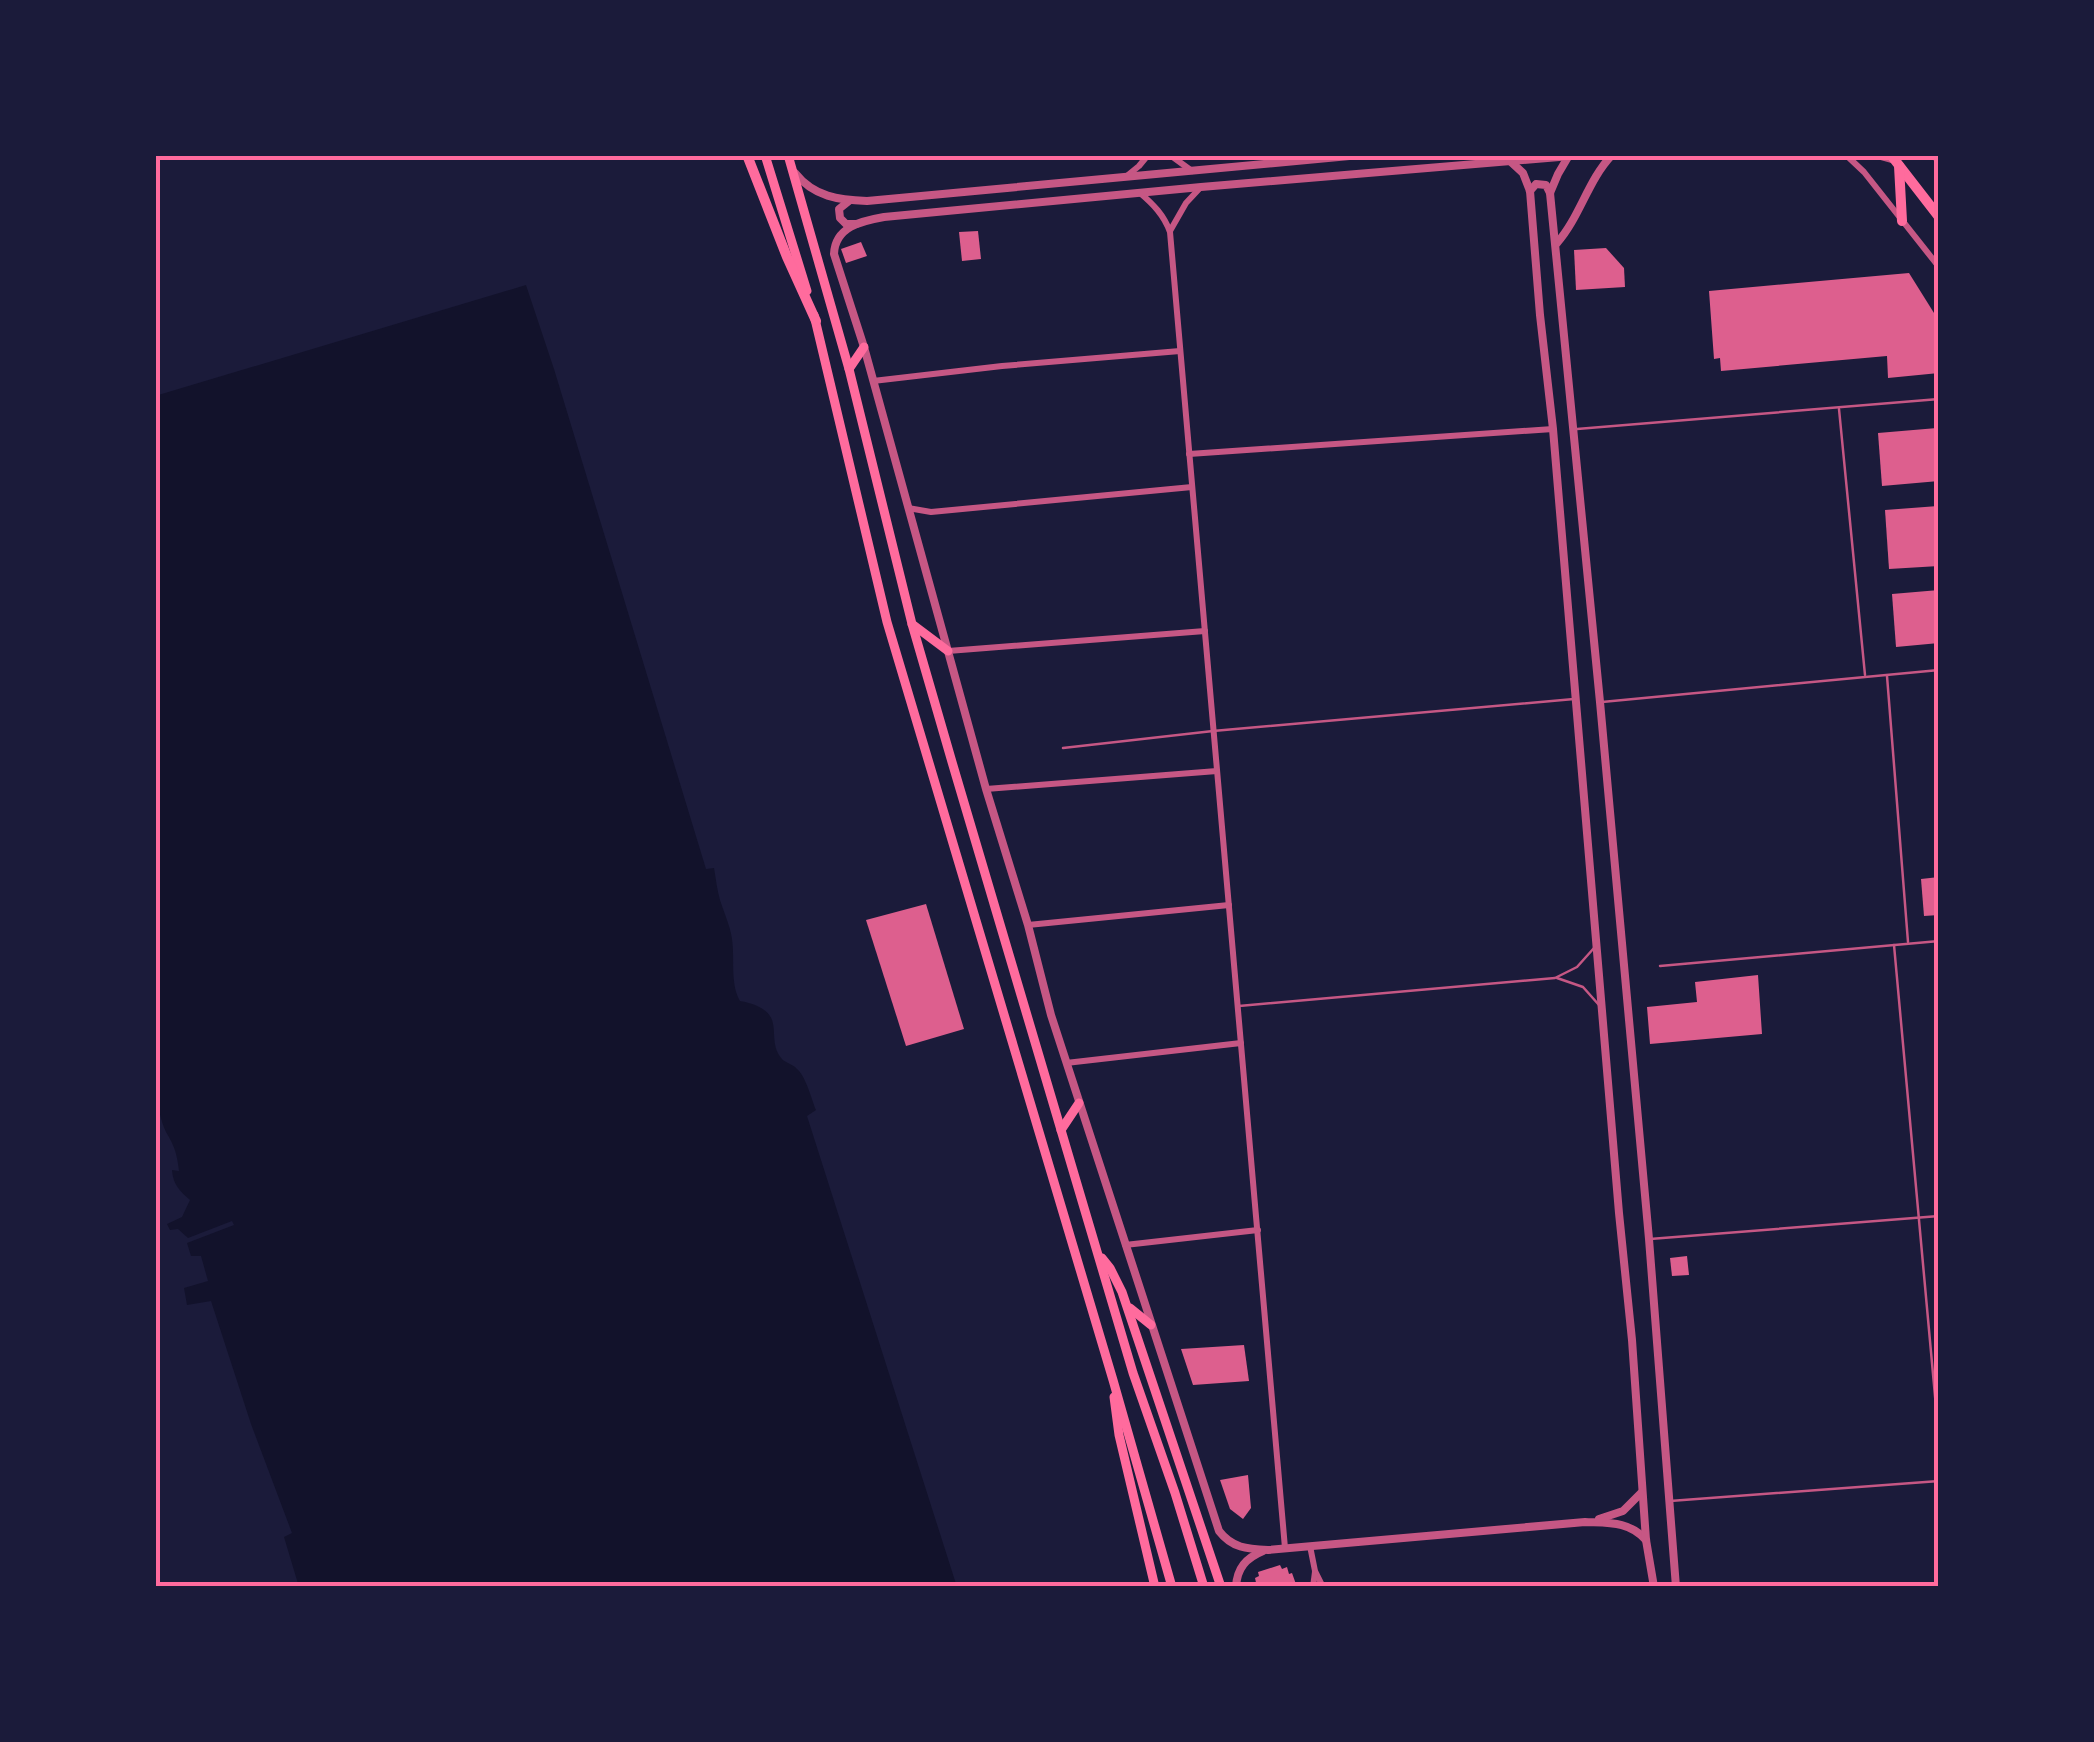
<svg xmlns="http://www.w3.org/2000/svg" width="2094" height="1742" viewBox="0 0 2094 1742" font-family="'PT Sans',sans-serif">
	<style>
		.water { fill: #12122b }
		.building { fill: #dd5f8e }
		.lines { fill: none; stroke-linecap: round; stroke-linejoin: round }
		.service { stroke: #c65784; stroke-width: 2.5 }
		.minor { stroke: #c65784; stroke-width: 6 }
		.tertiary { stroke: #c65784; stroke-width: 8 }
		.secondary { stroke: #ff6b9d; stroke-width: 9 }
		.primary { stroke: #ff6b9d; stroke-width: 10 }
		.trunk { stroke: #ff6b9d; stroke-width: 10 }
		.neatline { fill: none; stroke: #ff6b9d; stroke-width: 4 }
	</style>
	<rect width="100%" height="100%" fill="#1b1b3a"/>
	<path class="water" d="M526 285 554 369 706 869 714 868C716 879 717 890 720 900 724 913 730 925 732 939 735 960 730 983 740 1001 792 1011 763 1037 782 1059 783 1061 795 1066 796 1068 806 1076 811 1098 816 1110L807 1116 957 1587H299L284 1537 292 1533 251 1424 211 1301 187 1305 184 1288 208 1281 201 1256H191L187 1243 234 1225 232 1221 188 1238 178 1229 170 1230 167 1224 182 1217 190 1200C180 1191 173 1185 172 1170L179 1171C177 1154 175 1147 166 1132 160 1120 158 1104 155 1091V396Z"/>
	<g class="building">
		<path d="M978 231 981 259 962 261 959 232Z"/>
		<path d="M861 242 867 256 846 263 841 249Z"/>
		<path d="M1606 248 1624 268 1625 287 1576 290 1574 250Z"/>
		<path d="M1909 273 1939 321V373L1888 378 1887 356 1721 371 1720 358 1714 359 1709 291Z"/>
		<path d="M1937 428 1939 481 1882 486 1878 433Z"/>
		<path d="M1938 506 1939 566 1889 569 1885 510Z"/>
		<path d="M1939 590V643L1896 647 1892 594Z"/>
		<path d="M1939 877V915L1924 916 1921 879Z"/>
		<path d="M926 904 964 1029 906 1046 866 920Z"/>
		<path d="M1758 975 1762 1034 1650 1044 1647 1007 1697 1002 1695 982Z"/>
		<path d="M1687 1256 1689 1275 1672 1276 1670 1258Z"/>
		<path d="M1244 1345 1249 1381 1193 1385 1181 1349Z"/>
		<path d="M1248 1475 1251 1508 1243 1519 1230 1509 1220 1480Z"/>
		<path d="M1280 1565 1282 1569 1287 1567 1289 1574 1292 1573 1297 1587H1257L1255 1578 1259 1576 1258 1572Z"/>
	</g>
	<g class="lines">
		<g class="service">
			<path d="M1839 409 1865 675"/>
			<path d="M1577 429 1939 399"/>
			<path d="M1887 676 1908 942"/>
			<path d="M1602 702 1939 670"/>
			<path d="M1063 748 1213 731 1574 699"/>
			<path d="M1894 945 1939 1440"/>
			<path d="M1660 966 1939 941"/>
			<path d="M1557 978 1583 987 1599 1005"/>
			<path d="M1239 1006 1555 978 1577 967 1594 948"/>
			<path d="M1650 1239 1939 1216"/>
			<path d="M1670 1501 1939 1481"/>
		</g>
		<g class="minor">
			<path d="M1170 155 1192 171"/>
			<path d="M1846 155 1864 172 1939 267"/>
			<path d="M1128 175 1139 166 1148 155"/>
			<path d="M1140 193C1153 204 1164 215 1170 232L1285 1548"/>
			<path d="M1170 231 1186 203 1200 188"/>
			<path d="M873 381 1002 366 1180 351"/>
			<path d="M1189 454 1553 429"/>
			<path d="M908 508 931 512 1192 487"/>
			<path d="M948 651 1205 631"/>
			<path d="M986 789 1217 771"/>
			<path d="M1028 925 1229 905"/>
			<path d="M1066 1063 1241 1043"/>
			<path d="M1125 1245 1258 1230"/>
			<path d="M1310 1546 1315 1571 1323 1587"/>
			<path d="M1313 1587 1315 1572"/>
		</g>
		<g class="tertiary">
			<path d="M1583 155 1201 187 884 217C861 221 835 227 834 254L864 347 986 789 1028 925 1051 1015 1219 1531C1232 1548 1247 1549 1268 1550L1585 1522C1609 1523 1629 1521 1646 1540"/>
			<path d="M1877 155 1895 160"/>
			<path d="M1568 157 1558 174 1550 193 1600 702 1649 1239 1676 1587"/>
			<path d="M1510 161 1523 173 1530 191 1540 315 1553 429 1619 1213 1632 1340 1646 1540 1654 1587"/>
			<path d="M795 173C814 197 839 200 867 201L1360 155"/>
			<path d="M1530 191 1536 184 1546 185 1550 193"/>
			<path d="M849 201 839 209 840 218 846 224H856"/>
			<path d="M1557 243C1580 217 1588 180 1612 155"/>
			<path d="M1599 1519 1623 1511 1641 1493"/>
			<path d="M1236 1587C1237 1568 1246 1558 1263 1551"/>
		</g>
		<g class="secondary">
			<path d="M765 155 807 291"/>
			<path d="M788 155 849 369 912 624 952 762 1133 1373 1175 1493 1204 1587"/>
			<path d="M814 315 887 622 1113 1380 1172 1587"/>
			<path d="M849 369 864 347"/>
			<path d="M912 624 948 651"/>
			<path d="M1061 1130 1079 1103"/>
			<path d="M1102 1258 1110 1268 1122 1292 1221 1587"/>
			<path d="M1130 1308 1151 1325"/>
			<path d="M1114 1397 1119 1435 1155 1587"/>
		</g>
		<g class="primary">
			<path d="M1891 155 1939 217"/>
			<path d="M1936 155 1939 159"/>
			<path d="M1899 166 1902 221"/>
		</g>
		<path class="trunk" d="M747 155 787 257 816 321"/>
	</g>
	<rect width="2094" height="1742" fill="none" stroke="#1b1b3a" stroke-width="315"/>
	<rect x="158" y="158" width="1778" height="1426" class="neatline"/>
</svg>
